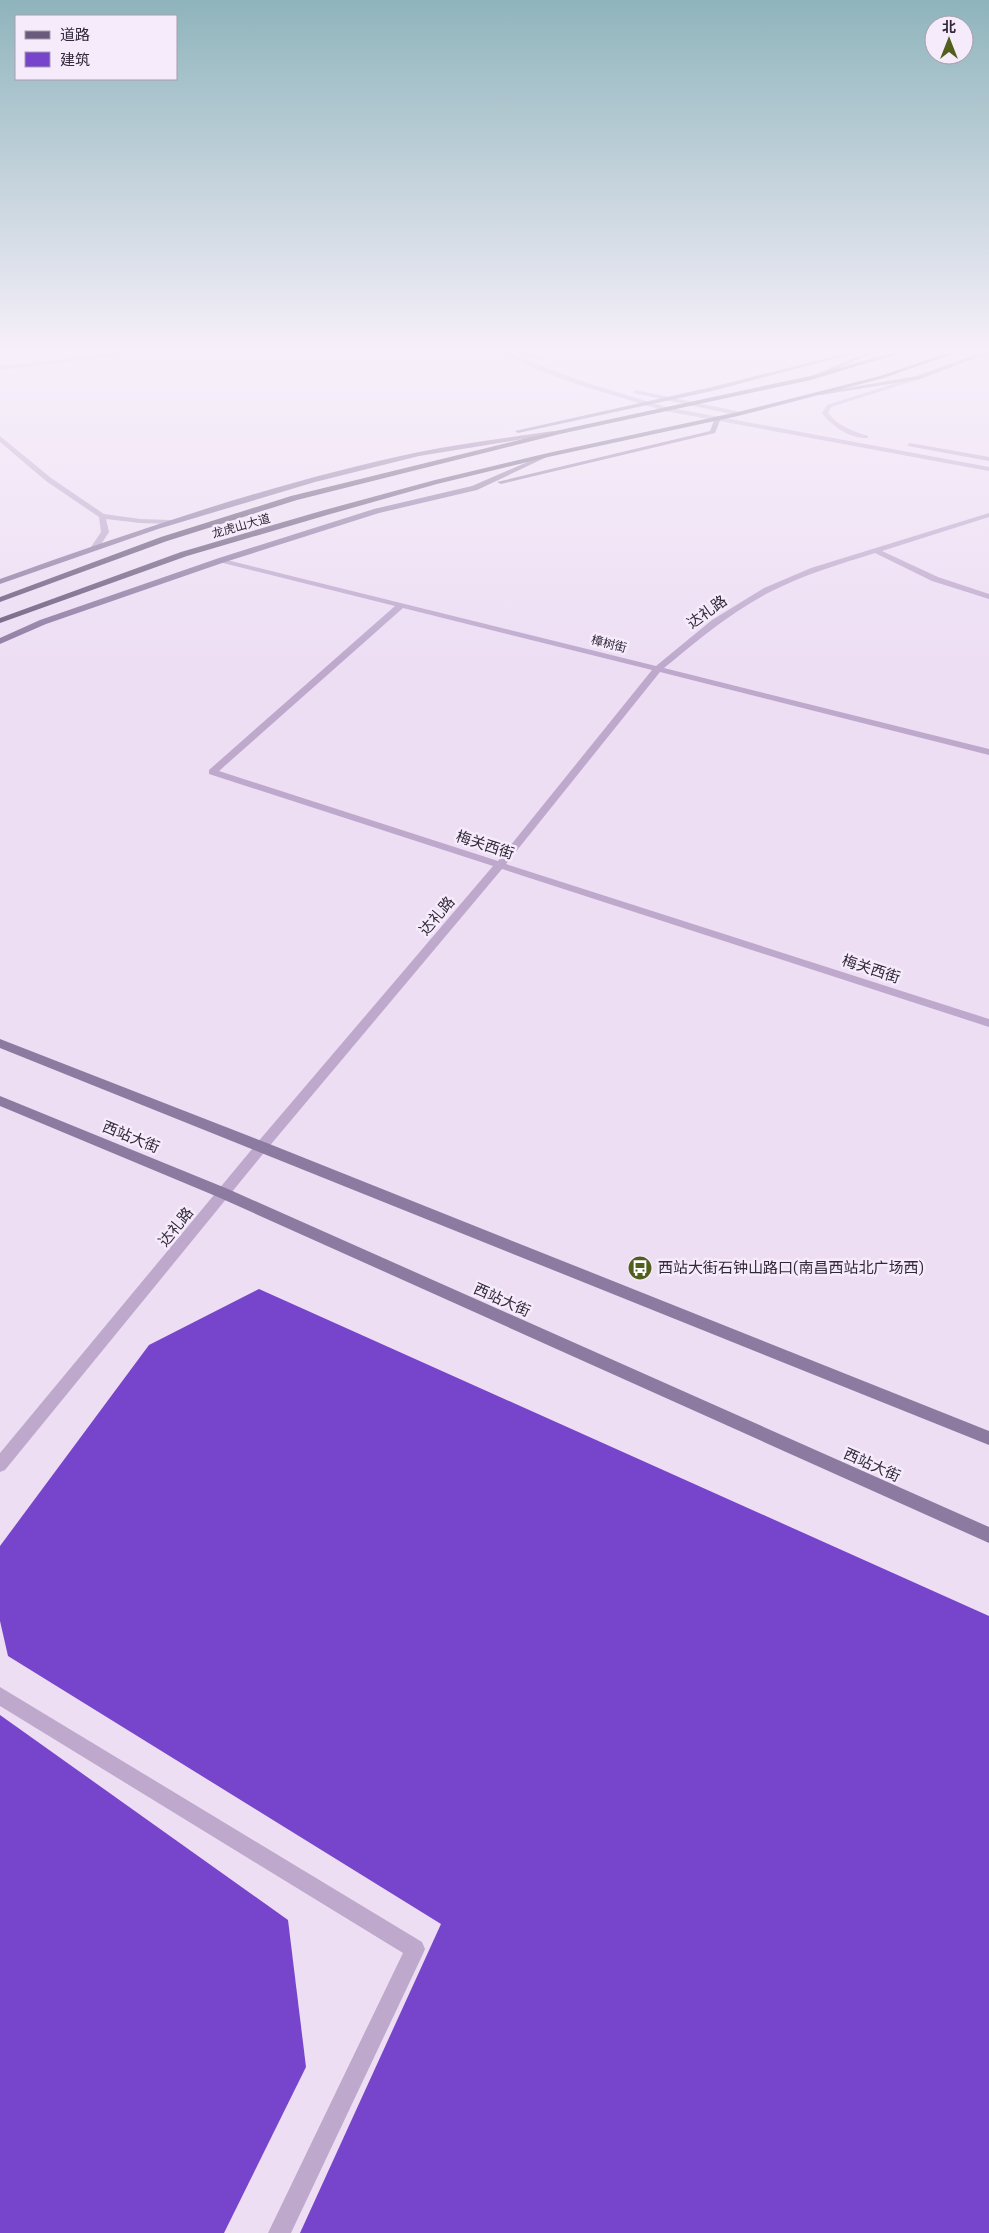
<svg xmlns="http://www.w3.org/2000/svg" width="989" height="2233" viewBox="0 0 989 2233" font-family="'Exo 2','Noto Sans SC',sans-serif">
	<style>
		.building { fill: #74c }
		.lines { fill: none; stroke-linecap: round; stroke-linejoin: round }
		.minor { fill: #bea9cd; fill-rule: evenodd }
		.tertiary { fill: #bea9cd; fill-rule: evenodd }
		.secondary { fill: #8d7aa1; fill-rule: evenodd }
		.primary { fill: #6a5a7c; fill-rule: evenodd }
		.labels { text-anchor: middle; stroke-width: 5; stroke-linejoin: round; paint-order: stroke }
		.far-street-label { font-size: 12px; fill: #31293a; stroke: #f6ebfb }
		.street-label { font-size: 15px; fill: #31293a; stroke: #f6ebfb }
		.poi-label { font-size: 15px; fill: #31293a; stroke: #f6ebfb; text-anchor: start }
	</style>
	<rect width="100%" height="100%" fill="#eddef4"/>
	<g class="building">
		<path d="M259 1289 989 1616V2233H300L441 1924 8 1656 0 1621V1546L149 1345Z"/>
		<path d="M0 1715 288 1920 306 2067 224 2233H0Z"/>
	</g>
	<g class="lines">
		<g class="minor">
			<path d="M145 351H161L0 370V366Z"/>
			<path d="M918 376 920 379 831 407 828 413C838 426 853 431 868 436V438C851 439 832 427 822 413L827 405Z"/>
			<path d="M0 436 51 478 104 514 140 519 171 520 175 522 171 524 140 523 106 519 109 532 98 549H92L91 547 101 532 99 517 46 481 0 442Z"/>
			<path d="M989 513V517L882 551 938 577 989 594V599L932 581 875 553C840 564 803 575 770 592 731 612 698 640 664 668L989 749V755L660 672 506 864 989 1019V1027L502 869 267 1149 5 1470 0 1472V1453L257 1143 493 866 209 774V770L395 606 219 562V558L656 666 712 620 764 588 811 568ZM403 608 652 670 498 861 219 771Z"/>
			<path d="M0 1687 422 1942 425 1949 422 1956 291 2233H268L403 1953 0 1706Z"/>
		</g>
		<g class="tertiary">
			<path d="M497 351H504L584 382 666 407 989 467V471L665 411 579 385 538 370Z"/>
			<path d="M519 351H526L546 360 541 361Z"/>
			<path d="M635 390 736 411 739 413 736 415 633 393Z"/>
			<path d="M910 443 989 457V461L908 446 907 445Z"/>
		</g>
		<g class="secondary">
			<path d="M856 351H864L712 391 518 433 515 431 712 387Z"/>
			<path d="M870 351H877L813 379 808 378Z"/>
			<path d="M985 351H989V353L920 379 821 395 818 393 917 376Z"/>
			<path d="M718 416 721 418 715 433 501 484 497 482 710 431 715 418Z"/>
			<path d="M553 431 555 432V434L419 456 315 482 158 529 0 584V579C137 530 276 482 419 452 463 443 508 438 553 431Z"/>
			<path d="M546 454 551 455 477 490 379 513 225 562 46 624 0 644V638L40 620 219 558 374 509 472 486Z"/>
			<path d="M0 1039 267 1143 989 1431V1445L0 1048Z"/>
			<path d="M0 1096 228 1189 989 1527V1543L218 1197 0 1106Z"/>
		</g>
		<g class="primary">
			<path d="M899 351H907L811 380 560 434 297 500 167 541 0 602V597L161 537 291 496 560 430 810 376Z"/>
			<path d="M953 351H961L884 378 738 416 548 457 437 484 327 515 187 556 0 623V618L181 552 321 511 435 480 548 453 738 412 880 376Z"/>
		</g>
	</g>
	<linearGradient id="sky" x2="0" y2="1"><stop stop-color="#8fb4bc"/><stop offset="0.53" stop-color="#f7f0fa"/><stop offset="1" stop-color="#f7f0fa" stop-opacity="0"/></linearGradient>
	<rect width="989" height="663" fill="url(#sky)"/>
	<defs>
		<symbol id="bus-disc" viewBox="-11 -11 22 22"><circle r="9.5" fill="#515e1c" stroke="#f6ebfb"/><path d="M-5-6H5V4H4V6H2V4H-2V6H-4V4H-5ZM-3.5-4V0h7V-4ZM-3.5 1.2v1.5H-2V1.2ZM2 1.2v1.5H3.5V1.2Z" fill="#fff"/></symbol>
	</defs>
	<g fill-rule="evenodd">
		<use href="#bus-disc" x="626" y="1254" width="28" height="28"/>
	</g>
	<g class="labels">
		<g class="far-street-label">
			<text transform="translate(241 526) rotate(-16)" y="4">龙虎山大道</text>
			<text transform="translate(609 644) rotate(14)" y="4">樟树街</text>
		</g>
		<g class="street-label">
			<text transform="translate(707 612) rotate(-36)" y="5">达礼路</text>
			<text transform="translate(485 845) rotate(18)" y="5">梅关西街</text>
			<text transform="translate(437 916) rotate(-50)" y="5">达礼路</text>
			<text transform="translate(871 969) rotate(18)" y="5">梅关西街</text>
			<text transform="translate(131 1137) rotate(22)" y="5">西站大街</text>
			<text transform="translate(176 1227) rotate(-51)" y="5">达礼路</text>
			<text transform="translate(502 1300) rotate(24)" y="5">西站大街</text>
			<text transform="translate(872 1465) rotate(24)" y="5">西站大街</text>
		</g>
		<g class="poi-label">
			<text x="658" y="1273">西站大街石钟山路口(南昌西站北广场西)</text>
		</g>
	</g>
	<rect x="15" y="15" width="162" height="65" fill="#f6ebfb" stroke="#a79dae"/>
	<rect x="25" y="31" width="25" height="8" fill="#6a5a7c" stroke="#a79dae"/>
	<text x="60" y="40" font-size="15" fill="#31293a">道路</text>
	<rect x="25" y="52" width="25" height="15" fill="#7744cc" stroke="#a79dae"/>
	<text x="60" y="65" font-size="15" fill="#31293a">建筑</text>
	<g transform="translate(949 40)"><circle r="24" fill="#f6ebfb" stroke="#a79dae"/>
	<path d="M0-4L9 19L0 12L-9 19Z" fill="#515e1c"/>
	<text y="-8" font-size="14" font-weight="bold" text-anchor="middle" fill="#31293a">北</text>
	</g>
</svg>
